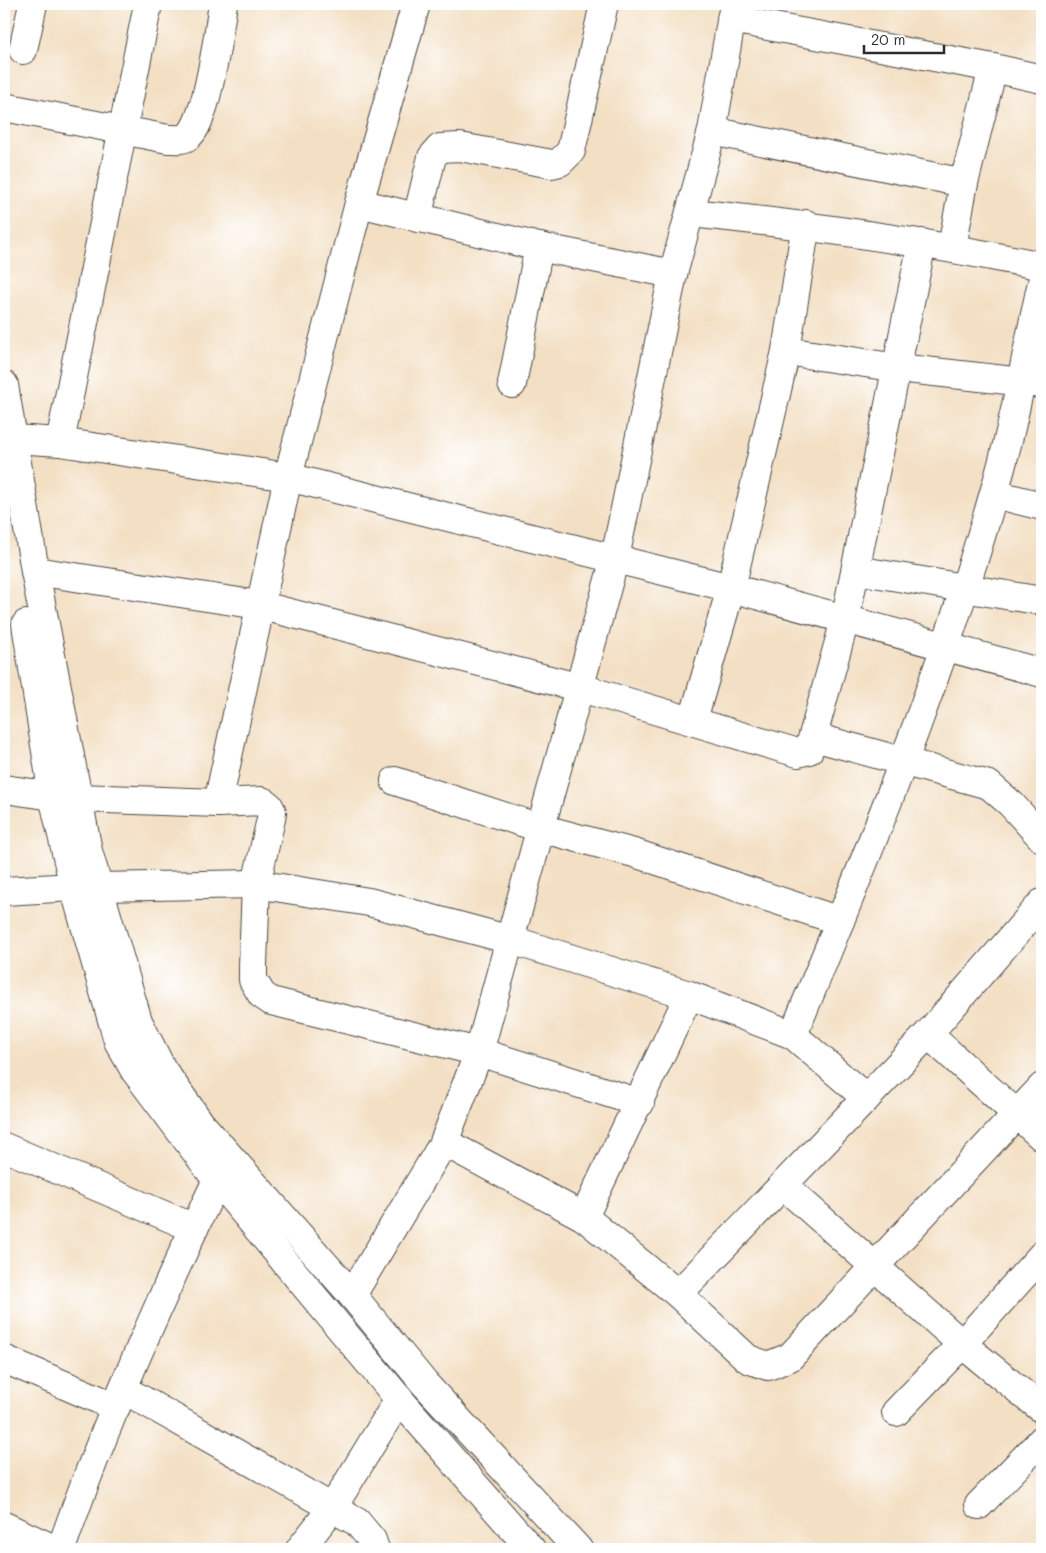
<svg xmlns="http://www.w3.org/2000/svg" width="1046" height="1553" viewBox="0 0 1046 1553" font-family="Mali,sans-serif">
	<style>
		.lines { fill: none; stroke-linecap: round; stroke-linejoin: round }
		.minor-casing { stroke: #494642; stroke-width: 30 }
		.minor { stroke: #fff; stroke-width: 28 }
	</style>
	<rect width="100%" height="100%" fill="#fff"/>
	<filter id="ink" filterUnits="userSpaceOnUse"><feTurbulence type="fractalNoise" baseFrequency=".02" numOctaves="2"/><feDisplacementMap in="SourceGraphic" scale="10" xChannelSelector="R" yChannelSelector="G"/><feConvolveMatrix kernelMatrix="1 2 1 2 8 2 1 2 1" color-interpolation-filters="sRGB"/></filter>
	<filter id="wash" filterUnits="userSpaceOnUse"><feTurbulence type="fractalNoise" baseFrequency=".0096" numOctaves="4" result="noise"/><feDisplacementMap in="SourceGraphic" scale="20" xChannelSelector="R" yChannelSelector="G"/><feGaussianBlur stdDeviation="1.12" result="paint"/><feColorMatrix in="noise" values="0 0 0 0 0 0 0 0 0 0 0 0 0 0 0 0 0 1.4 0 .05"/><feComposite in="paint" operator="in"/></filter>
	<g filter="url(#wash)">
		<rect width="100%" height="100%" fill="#f3dfc3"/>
	</g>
	<g filter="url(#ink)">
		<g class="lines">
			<defs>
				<g id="minor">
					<path d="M731 19 993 68 1042 79"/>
					<path d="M23 50 33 4"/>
					<path d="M4 107 168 139C174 139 183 140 187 137 207 126 219 28 223 4"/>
					<path d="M712 131 964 183"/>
					<path d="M359 203 539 247 673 274"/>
					<path d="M691 213C809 225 926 242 1042 266"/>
					<path d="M417 218 432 157 440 148 460 147 552 164 560 162 571 151 604 4"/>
					<path d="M952 247 964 183 993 68"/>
					<path d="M786 351 898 368 1042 384"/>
					<path d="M512 384 539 247"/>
					<path d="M4 385 35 571 88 851 138 1021 162 1069 201 1124 352 1295 425 1384 578 1549"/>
					<path d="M14 439 60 442 288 477 731 588 1042 673"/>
					<path d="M60 442 148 4"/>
					<path d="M994 494 1042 506"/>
					<path d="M856 570 1042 601"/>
					<path d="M35 571 259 605 581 688 798 753 809 750 845 620 922 243"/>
					<path d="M26 624 53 796 74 887 118 1041 135 1071 217 1180 399 1399 531 1549"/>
					<path d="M693 720 731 588 786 351 806 224"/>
					<path d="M814 737 989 785 1011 804 1042 838"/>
					<path d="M395 781 540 828 634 853 840 921"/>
					<path d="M4 789 53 796"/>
					<path d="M78 798 218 803 262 801 269 806 272 812 271 819 256 884 253 965V980L262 995 271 1001 479 1052 640 1103"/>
					<path d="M218 803 288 477 359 203 416 4"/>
					<path d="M99 887 256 884 369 902 511 940 689 995 793 1035 866 1098"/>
					<path d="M4 891 74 887"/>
					<path d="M928 1034 1042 1137"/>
					<path d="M793 1035C866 859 940 681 993 496 1014 427 1026 353 1042 282"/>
					<path d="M444 1142 584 1217 678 1294 748 1359 768 1366 790 1357 1042 1087"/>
					<path d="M4 1147 194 1228"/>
					<path d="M784 1186 962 1344 1042 1409"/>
					<path d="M584 1217 689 995"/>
					<path d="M678 1294 928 1034 1042 903"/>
					<path d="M352 1295 444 1142 479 1052 615 558 673 274 712 131 734 4"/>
					<path d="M4 1359 116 1407"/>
					<path d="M123 1389 357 1522 372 1540 375 1549"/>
					<path d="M896 1412 962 1344 1042 1255"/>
					<path d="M979 1505 1042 1440"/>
					<path d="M4 1526 54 1549"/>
					<path d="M61 1549C105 1423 159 1301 217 1180"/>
					<path d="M300 1549 333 1507 399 1399"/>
				</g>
			</defs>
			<use href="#minor" class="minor-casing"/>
			<use href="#minor" class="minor"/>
		</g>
	</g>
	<rect width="1046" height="1553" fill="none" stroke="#fff" stroke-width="20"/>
	<path d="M864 45v8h80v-8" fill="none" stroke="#2b2b2b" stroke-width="2.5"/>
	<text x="871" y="45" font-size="15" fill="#2b2b2b" stroke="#ffffff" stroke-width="4" paint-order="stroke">20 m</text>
</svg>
